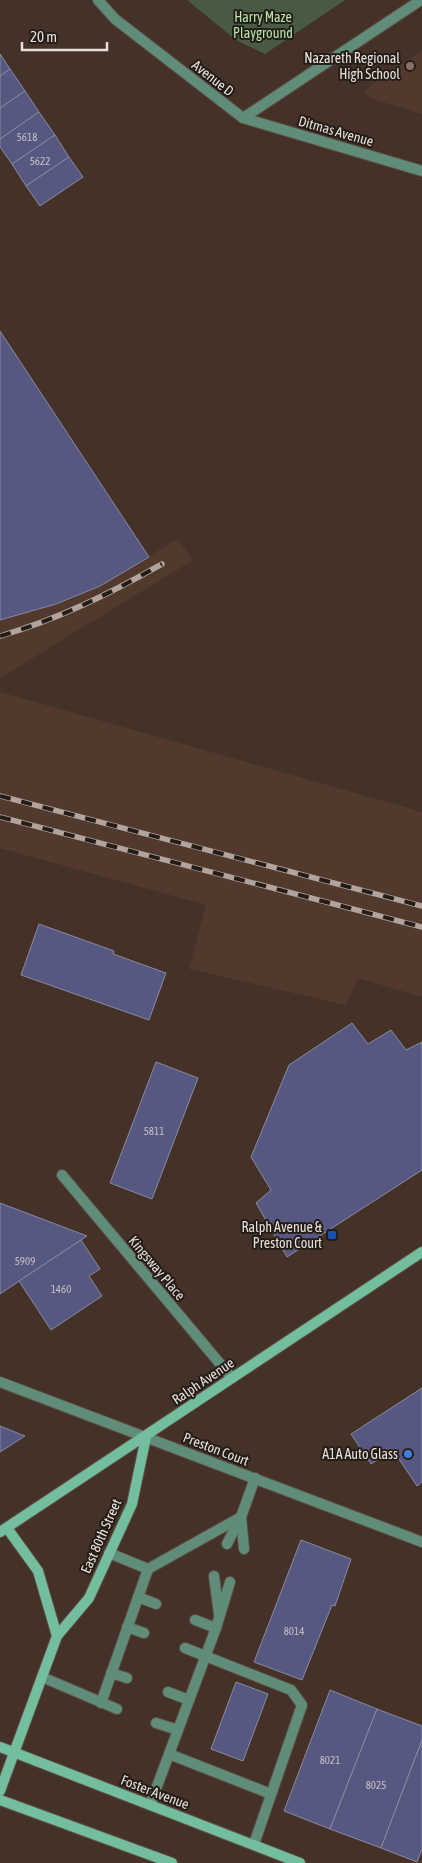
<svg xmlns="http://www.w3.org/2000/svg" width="422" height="1863" viewBox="0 0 422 1863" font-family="'Asap Condensed',sans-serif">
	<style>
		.built { fill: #513a2d }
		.green { fill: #495a44 }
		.building { fill: #575882; stroke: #898a9f }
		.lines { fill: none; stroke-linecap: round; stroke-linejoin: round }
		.lane-casing { stroke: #5f4e44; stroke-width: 12 }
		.street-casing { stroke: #5f4e44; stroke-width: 12 }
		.secondary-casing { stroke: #5f4e44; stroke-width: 12 }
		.lane { stroke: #608d7a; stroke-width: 10 }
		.street { stroke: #608d7a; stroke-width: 10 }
		.secondary { stroke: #74bea0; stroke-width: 10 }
		.rail-casing { stroke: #b2a49c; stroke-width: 5.5 }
		.rail { stroke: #241c17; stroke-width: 4; stroke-dasharray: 11; stroke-linecap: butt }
		.education-dot { fill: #8d6e63; stroke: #241c17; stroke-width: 2 }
		.transit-dot { fill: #1a4fb4; stroke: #241c17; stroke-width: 2 }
		.shop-dot { fill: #3f7fe0; stroke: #241c17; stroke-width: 2 }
		.labels { text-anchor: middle; stroke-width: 4; stroke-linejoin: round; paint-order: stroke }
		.number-label { font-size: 11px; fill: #c6bec3 }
		.park-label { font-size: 14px; fill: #b4e4a7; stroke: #241c17 }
		.poi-label { font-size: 14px; fill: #ebe0d9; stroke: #241c17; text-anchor: end }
		.street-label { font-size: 14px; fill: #ebe0d9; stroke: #241c17 }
	</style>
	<rect width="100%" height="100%" fill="#443228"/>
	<g class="built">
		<path d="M422 50V114L370 98 364 92 374 83Z"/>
		<path d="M177 539 193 560 0 678V620L56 604 100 586Z"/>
		<path d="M0 692 422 812V997L358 978 346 1005 189 969 206 905 0 848Z"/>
	</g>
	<path class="green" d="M187 0H345L265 54 236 40Z"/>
	<g class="building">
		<path d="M0 54 10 69 0 76Z"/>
		<path d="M10 69 25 91 0 108V76Z"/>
		<path d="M25 91 39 112 0 139V108Z"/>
		<path d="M39 112 55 135 12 164 0 147V139Z"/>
		<path d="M55 135 69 157 26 186 12 164Z"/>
		<path d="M69 157 83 177 40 206 26 186Z"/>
		<path d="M0 331 149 557 100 586 56 604 0 620Z"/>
		<path d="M39 924 114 951 113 954 166 973 149 1020 21 975Z"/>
		<path d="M352 1023 368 1044 391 1030 406 1050 422 1042V1170L287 1257 256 1203 271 1190 251 1157 289 1065Z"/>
		<path d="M156 1062 198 1078 152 1199 110 1183Z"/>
		<path d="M0 1203 87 1236 0 1294Z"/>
		<path d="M81 1240 100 1269 89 1276 102 1296 51 1330 19 1281Z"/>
		<path d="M422 1388V1482L417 1486 393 1450 371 1464 351 1434Z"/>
		<path d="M0 1426 25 1436 0 1452Z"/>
		<path d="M301 1540 351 1559 335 1606 332 1605 302 1680 254 1662Z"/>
		<path d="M236 1682 268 1694 243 1761 211 1749Z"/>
		<path d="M330 1690 377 1709 330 1829 284 1811Z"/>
		<path d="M377 1709 422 1726V1740L381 1848 330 1829Z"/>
		<path d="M422 1740V1849L417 1862 381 1848Z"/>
	</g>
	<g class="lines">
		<defs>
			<g id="lane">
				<path d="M241 1517 244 1549"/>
				<path d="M227 1544 240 1518"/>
				<path d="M109 1553 148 1569 241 1517 255 1478"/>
				<path d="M214 1576 219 1614"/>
				<path d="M138 1597 156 1604"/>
				<path d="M195 1620 216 1628"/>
				<path d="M127 1627 144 1633"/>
				<path d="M185 1648 291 1690 302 1705 254 1844"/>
				<path d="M111 1673 127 1678"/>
				<path d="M42 1677 117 1709"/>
				<path d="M168 1692 189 1700"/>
				<path d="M101 1703 148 1569"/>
				<path d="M156 1723 178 1730"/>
				<path d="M169 1754 271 1794"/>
				<path d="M150 1805 216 1628 230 1582"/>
			</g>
			<g id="street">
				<path d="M98 0 115 19 243 118 422 171"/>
				<path d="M243 118 421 0"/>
				<path d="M62 1175 232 1378"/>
				<path d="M0 1382 422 1542"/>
			</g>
			<g id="secondary">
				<path d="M7 1528 38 1571 57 1636"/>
				<path d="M0 1532 422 1252"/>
				<path d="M0 1747 300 1863"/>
				<path d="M0 1791 57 1636 89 1598 132 1504 146 1437"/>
				<path d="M0 1800 172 1863"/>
			</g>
		</defs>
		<use href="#lane" class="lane-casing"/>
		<use href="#street" class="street-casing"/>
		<use href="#secondary" class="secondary-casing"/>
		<use href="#lane" class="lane"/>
		<use href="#street" class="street"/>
		<use href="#secondary" class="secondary"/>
		<defs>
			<g id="rail">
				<path d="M0 636C59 619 109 594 162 564"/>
				<path d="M0 796 422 906"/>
				<path d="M0 817 422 927"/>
			</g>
		</defs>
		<use href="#rail" class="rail-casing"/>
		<use href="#rail" class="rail"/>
	</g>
	<circle class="education-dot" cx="410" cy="66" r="5"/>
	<rect class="transit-dot" x="327" y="1230" width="10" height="10" rx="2.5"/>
	<circle class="shop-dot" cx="408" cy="1454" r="5"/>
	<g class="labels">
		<g class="number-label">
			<text x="27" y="141">5618</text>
			<text x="40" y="165">5622</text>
			<text x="154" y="1135">5811</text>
			<text x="25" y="1265">5909</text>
			<text x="61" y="1293">1460</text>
			<text x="294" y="1635">8014</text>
			<text x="330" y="1764">8021</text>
			<text x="376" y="1789">8025</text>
		</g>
		<g class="park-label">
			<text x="263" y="22">Harry Maze<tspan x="263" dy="16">Playground</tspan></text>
		</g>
		<g class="poi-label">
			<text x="400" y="63">Nazareth Regional<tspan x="400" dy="16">High School</tspan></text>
			<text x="322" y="1232">Ralph Avenue &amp;<tspan x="322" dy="16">Preston Court</tspan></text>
			<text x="398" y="1459">A1A Auto Glass</text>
		</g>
		<g class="street-label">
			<text transform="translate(213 78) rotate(38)" y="5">Avenue D</text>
			<text transform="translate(336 131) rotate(16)" y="5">Ditmas Avenue</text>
			<text transform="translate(157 1268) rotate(50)" y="5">Kingsway Place</text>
			<text transform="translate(203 1381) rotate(-34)" y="5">Ralph Avenue</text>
			<text transform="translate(216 1449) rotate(21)" y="5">Preston Court</text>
			<text transform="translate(101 1536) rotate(-66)" y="5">East 80th Street</text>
			<text transform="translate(155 1792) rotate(21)" y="5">Foster Avenue</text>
		</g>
	</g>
	<path d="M22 42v8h85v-8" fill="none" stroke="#ebe0d9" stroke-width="2.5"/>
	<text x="30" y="42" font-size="15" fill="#ebe0d9" stroke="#241c17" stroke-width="4" paint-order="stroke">20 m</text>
</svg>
